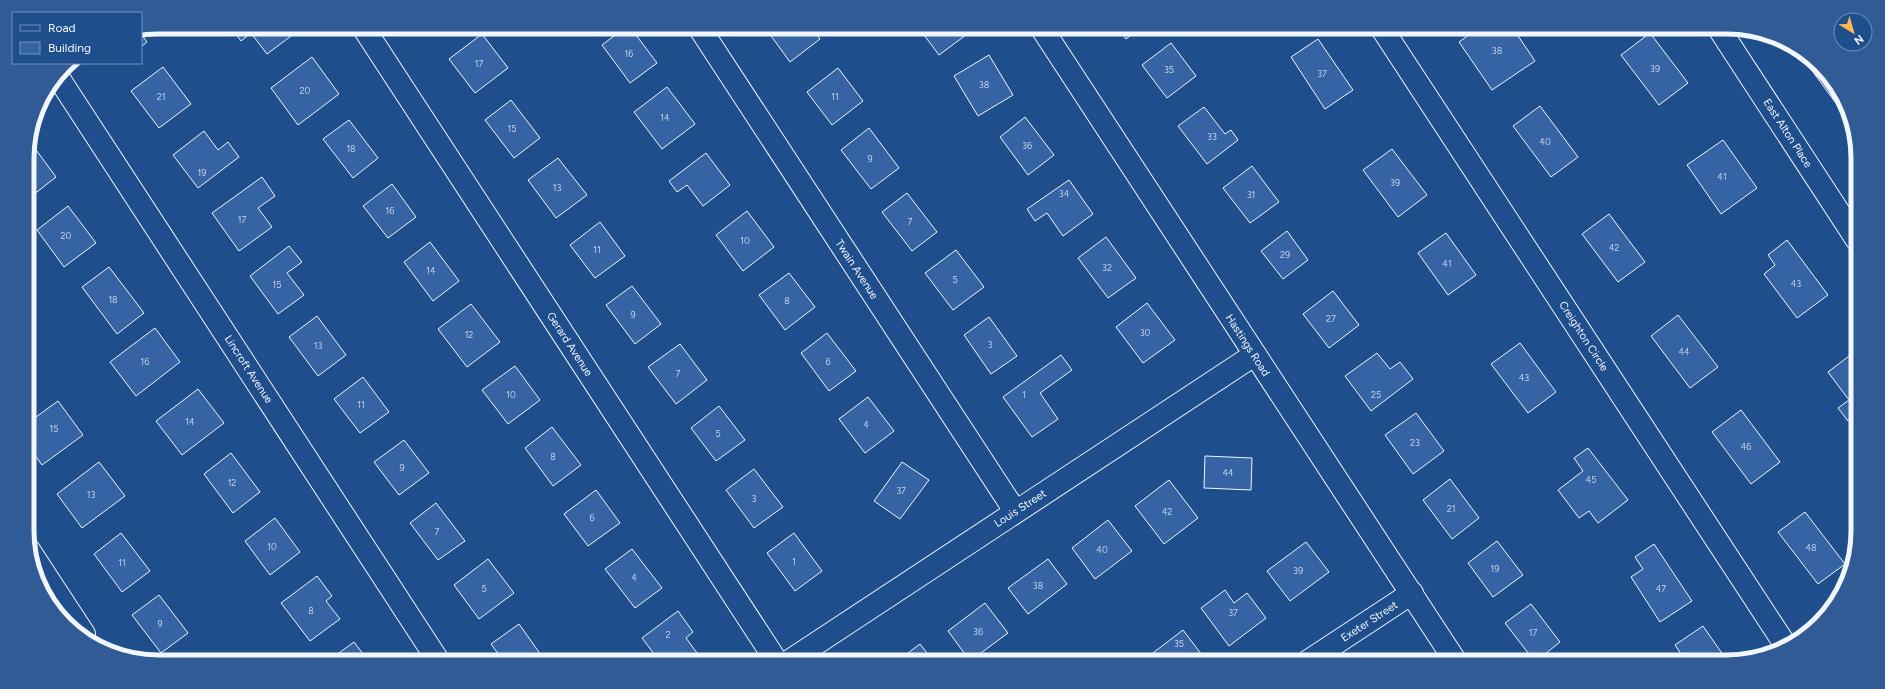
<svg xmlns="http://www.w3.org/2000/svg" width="1885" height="689" viewBox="0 0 1885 689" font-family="Figtree,sans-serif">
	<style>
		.building { fill: #3563a3; stroke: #f2f6ff }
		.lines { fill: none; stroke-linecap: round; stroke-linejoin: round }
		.minor-casing { stroke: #f2f6ff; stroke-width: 24 }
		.minor { stroke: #1f4e8c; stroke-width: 22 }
		.labels { text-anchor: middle; stroke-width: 3; stroke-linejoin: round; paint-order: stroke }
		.number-label { font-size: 9px; fill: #c3d1e8 }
		.street-label { font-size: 11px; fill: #f2f6ff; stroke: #1f4e8c }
		.rim { fill: none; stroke: #f2f6ff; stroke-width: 5 }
	</style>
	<rect width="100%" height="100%" fill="#1f4e8c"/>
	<g class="building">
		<path d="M231 27H297L299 30 267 54 251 33 241 41Z"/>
		<path d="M626 27H630L657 63 630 83 602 45Z"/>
		<path d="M768 27H811L820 39 790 62 766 29Z"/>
		<path d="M918 27H966L970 32 939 55Z"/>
		<path d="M1117 27H1142L1126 39Z"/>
		<path d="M1480 27H1512L1535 61 1492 90 1459 42Z"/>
		<path d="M1650 33 1688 83 1659 105 1621 55Z"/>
		<path d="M141 34 147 42 141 47Z"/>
		<path d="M482 34 508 68 475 93 449 59Z"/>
		<path d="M1318 39 1353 90 1325 109 1291 57Z"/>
		<path d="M1171 43 1196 76 1167 98 1142 65Z"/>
		<path d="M989 55 1013 95 978 116 954 76Z"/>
		<path d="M312 57 339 94 298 125 271 88Z"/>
		<path d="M1814 64 1826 72 1847 106 1841 110 1810 68Z"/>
		<path d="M163 67 191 104 159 128 131 91Z"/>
		<path d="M838 68 863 101 832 125 807 92Z"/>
		<path d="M667 87 695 124 662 149 634 112Z"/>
		<path d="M511 100 540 138 514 158 485 120Z"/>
		<path d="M1540 106 1578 157 1551 177 1513 126Z"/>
		<path d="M1204 107 1225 134 1231 130 1238 140 1207 164 1178 126Z"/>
		<path d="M1025 117 1054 155 1028 175 1000 137Z"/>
		<path d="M349 120 378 158 353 178 323 139Z"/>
		<path d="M869 128 899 168 871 189 841 150Z"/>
		<path d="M204 131 218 150 228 142 239 157 198 188 173 155Z"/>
		<path d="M1723 140 1757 188 1721 214 1687 165Z"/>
		<path d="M31 143 56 177 28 199 27 149Z"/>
		<path d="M1392 149 1427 195 1398 217 1363 170Z"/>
		<path d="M706 153 730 185 703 206 687 185 677 192 669 181Z"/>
		<path d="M558 158 587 195 556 218 528 180Z"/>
		<path d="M1252 166 1279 202 1250 223 1223 188Z"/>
		<path d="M262 177 275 196 258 208 272 227 239 251 212 213Z"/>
		<path d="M1069 180 1093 214 1063 236 1047 213 1035 221 1027 209Z"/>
		<path d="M392 184 416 217 388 238 363 206Z"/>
		<path d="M907 193 937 232 912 251 882 212Z"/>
		<path d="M68 206 96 243 64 267 37 230Z"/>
		<path d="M747 211 774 247 743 271 716 235Z"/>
		<path d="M1609 214 1645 262 1618 282 1582 234Z"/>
		<path d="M600 222 625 256 595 278 570 245Z"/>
		<path d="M1287 231 1308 260 1283 279 1261 251Z"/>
		<path d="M1446 233 1476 275 1448 295 1418 253Z"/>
		<path d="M1106 237 1136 278 1108 298 1078 258Z"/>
		<path d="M1787 240 1828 295 1797 318 1764 274 1775 265 1768 255Z"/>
		<path d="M430 242 459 281 433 301 404 262Z"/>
		<path d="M289 246 302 262 287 273 304 295 278 314 250 276Z"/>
		<path d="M956 250 984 287 953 310 925 273Z"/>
		<path d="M109 267 144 313 117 334 82 287Z"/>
		<path d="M789 273 815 307 785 330 759 295Z"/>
		<path d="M632 286 661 324 635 344 606 305Z"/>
		<path d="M1333 291 1359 325 1329 348 1303 314Z"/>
		<path d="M1147 303 1175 340 1143 363 1116 327Z"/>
		<path d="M471 304 500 342 467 367 438 329Z"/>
		<path d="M1678 315 1718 367 1690 388 1651 336Z"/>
		<path d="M317 316 346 355 318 376 289 337Z"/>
		<path d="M989 317 1017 356 991 374 964 335Z"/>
		<path d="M155 328 180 362 136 396 110 362Z"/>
		<path d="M827 333 856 371 829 391 801 353Z"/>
		<path d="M1520 343 1556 392 1528 413 1491 364Z"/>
		<path d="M680 344 707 380 676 404 648 367Z"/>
		<path d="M1857 350 1858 414 1848 421 1838 408 1849 400 1828 372Z"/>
		<path d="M1377 353 1390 369 1400 362 1413 379 1371 411 1345 376Z"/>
		<path d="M1061 355 1072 370 1040 393 1058 419 1032 437 1003 397Z"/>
		<path d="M515 366 540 400 508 424 482 390Z"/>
		<path d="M29 373 35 382 29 386Z"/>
		<path d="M363 377 389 412 360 433 334 399Z"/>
		<path d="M198 389 224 423 182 455 156 421Z"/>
		<path d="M868 397 894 431 865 453 839 419Z"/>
		<path d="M58 401 83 435 42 465 29 447V422Z"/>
		<path d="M719 406 745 440 716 461 691 428Z"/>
		<path d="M1741 410 1780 462 1751 484 1712 432Z"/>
		<path d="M1416 413 1444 451 1413 474 1385 435Z"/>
		<path d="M552 427 581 465 553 486 525 448Z"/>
		<path d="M404 440 429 473 399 495 374 462Z"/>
		<path d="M1588 448 1628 500 1598 523 1589 511 1579 518 1558 490 1583 471 1574 458Z"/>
		<path d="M231 453 260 492 233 513 204 474Z"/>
		<path d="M1205 456 1252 458 1251 490 1204 488Z"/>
		<path d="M99 462 125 496 82 528 57 494Z"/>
		<path d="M902 462 929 480 900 519 874 501Z"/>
		<path d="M754 469 783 507 754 528 726 490Z"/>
		<path d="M1450 479 1479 518 1452 539 1423 500Z"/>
		<path d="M1169 480 1198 518 1164 544 1135 506Z"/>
		<path d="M596 490 620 523 588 546 564 514Z"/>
		<path d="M436 503 465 541 438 560 410 523Z"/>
		<path d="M1805 512 1845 564 1818 584 1778 532Z"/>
		<path d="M275 518 300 552 270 575 245 541Z"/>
		<path d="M1108 520 1132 551 1095 579 1072 548Z"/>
		<path d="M121 533 150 571 122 592 94 554Z"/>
		<path d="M794 533 822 571 795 591 767 553Z"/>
		<path d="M1497 541 1523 575 1493 597 1468 563Z"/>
		<path d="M1306 542 1329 572 1290 601 1267 571Z"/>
		<path d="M1654 544 1692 601 1660 622 1631 577 1643 569 1635 557Z"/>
		<path d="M632 549 662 588 635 608 605 569Z"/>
		<path d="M488 559 514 593 479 619 454 585Z"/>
		<path d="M1048 559 1067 584 1028 614 1008 588Z"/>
		<path d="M317 576 332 596 326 601 340 619 310 641 281 603Z"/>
		<path d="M1225 590 1234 603 1247 593 1266 618 1229 646 1201 608Z"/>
		<path d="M159 595 188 633 161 653 132 615Z"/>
		<path d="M985 603 1008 633 970 661 948 631Z"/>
		<path d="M1531 604 1560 642 1535 662 1505 623Z"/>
		<path d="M678 611 693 632 686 638 697 653 686 662H660L642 638Z"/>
		<path d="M519 624 546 662H504L491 644Z"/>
		<path d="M1703 626 1728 662H1671L1681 654 1675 645Z"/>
		<path d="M1183 630 1205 659 1201 662H1147L1145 659Z"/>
		<path d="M354 642 369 662H328V661Z"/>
		<path d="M920 644 934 662H896Z"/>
		<path d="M207 653 214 662H194Z"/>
	</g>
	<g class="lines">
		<defs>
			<g id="minor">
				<path d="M363 27 777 662"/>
				<path d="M699 27 1015 511"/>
				<path d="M1041 27 1456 662"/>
				<path d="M1381 27 1786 646"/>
				<path d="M1718 27 1857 240"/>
				<path d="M58 77 439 662"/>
				<path d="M29 550 84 634"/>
				<path d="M788 662 1254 355"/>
				<path d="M1307 662 1412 593"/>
			</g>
		</defs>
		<use href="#minor" class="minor-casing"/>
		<use href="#minor" class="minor"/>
	</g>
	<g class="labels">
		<g class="number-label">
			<text x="1497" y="54">38</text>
			<text x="629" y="57">16</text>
			<text x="479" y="67">17</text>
			<text x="1655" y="72">39</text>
			<text x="1169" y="73">35</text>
			<text x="1322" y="77">37</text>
			<text x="984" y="88">38</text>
			<text x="305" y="94">20</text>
			<text x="161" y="100">21</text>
			<text x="835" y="100">11</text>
			<text x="665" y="121">14</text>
			<text x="512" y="132">15</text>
			<text x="1212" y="140">33</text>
			<text x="1545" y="145">40</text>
			<text x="1027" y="149">36</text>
			<text x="351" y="152">18</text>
			<text x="870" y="162">9</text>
			<text x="202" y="176">19</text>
			<text x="1722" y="180">41</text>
			<text x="1395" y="186">39</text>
			<text x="557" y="191">13</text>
			<text x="1064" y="197">34</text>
			<text x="1251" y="198">31</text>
			<text x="390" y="214">16</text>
			<text x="242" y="223">17</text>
			<text x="910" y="225">7</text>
			<text x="66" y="239">20</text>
			<text x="745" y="244">10</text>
			<text x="1614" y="251">42</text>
			<text x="597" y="253">11</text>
			<text x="1285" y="258">29</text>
			<text x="1447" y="267">41</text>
			<text x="1107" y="271">32</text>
			<text x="431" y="274">14</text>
			<text x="955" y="283">5</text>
			<text x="1796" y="287">43</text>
			<text x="277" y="288">15</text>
			<text x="113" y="303">18</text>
			<text x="787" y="304">8</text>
			<text x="633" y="318">9</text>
			<text x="1331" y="322">27</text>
			<text x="1145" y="336">30</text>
			<text x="469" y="338">12</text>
			<text x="990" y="348">3</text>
			<text x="318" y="349">13</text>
			<text x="1684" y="355">44</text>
			<text x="145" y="365">16</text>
			<text x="828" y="365">6</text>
			<text x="678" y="377">7</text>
			<text x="1524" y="381">43</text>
			<text x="511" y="398">10</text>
			<text x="1024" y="398">1</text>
			<text x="1376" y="398">25</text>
			<text x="361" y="408">11</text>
			<text x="190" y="425">14</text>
			<text x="866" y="428">4</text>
			<text x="54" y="432">15</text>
			<text x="718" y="437">5</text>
			<text x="1415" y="446">23</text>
			<text x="1746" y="450">46</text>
			<text x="553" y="460">8</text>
			<text x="402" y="471">9</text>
			<text x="1228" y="476">44</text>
			<text x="1591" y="483">45</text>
			<text x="232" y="486">12</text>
			<text x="901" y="494">37</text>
			<text x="91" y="498">13</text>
			<text x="754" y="502">3</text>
			<text x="1451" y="512">21</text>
			<text x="1167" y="515">42</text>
			<text x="592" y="521">6</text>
			<text x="437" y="535">7</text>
			<text x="272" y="550">10</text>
			<text x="1811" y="551">48</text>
			<text x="1102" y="553">40</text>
			<text x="794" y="565">1</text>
			<text x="122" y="566">11</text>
			<text x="1495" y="572">19</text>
			<text x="1298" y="574">39</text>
			<text x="634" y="581">4</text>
			<text x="1038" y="589">38</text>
			<text x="484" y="592">5</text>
			<text x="1661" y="592">47</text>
			<text x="311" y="614">8</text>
			<text x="1233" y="616">37</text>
			<text x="160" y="627">9</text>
			<text x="978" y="635">36</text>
			<text x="1533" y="636">17</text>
			<text x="668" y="638">2</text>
			<text x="1179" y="647">35</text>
		</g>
		<g class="street-label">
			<text transform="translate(1788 133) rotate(57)" y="4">East Alton Place</text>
			<text transform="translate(857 269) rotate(57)" y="4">Twain Avenue</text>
			<text transform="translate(1584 336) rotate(57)" y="4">Creighton Circle</text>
			<text transform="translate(570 344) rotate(57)" y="4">Gerard Avenue</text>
			<text transform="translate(1248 345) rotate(57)" y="4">Hastings Road</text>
			<text transform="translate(249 369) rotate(57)" y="4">Lincroft Avenue</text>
			<text transform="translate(1020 508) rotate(-33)" y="4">Louis Street</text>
			<text transform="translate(1369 621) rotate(-33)" y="4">Exeter Street</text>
		</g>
	</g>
	<path d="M0 0H1885V689H0ZM158 34H1727A124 124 0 0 1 1851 158V531A124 124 0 0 1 1727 655H158A124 124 0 0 1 34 531V158A124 124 0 0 1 158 34Z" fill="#305b95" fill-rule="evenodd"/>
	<path class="rim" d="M158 34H1727A124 124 0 0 1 1851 158V531A124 124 0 0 1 1727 655H158A124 124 0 0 1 34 531V158A124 124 0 0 1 158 34Z"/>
	<rect x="12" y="12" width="130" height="52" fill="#1f4e8c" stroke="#7391ba"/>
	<rect x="20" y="25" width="20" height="6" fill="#1f4e8c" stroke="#7391ba"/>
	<text x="48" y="32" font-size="12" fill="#f2f6ff">Road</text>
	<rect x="20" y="42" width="20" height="12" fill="#3563a3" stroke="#7391ba"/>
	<text x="48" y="52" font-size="12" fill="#f2f6ff">Building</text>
	<g transform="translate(1853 32) rotate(143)"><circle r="19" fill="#1f4e8c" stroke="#7391ba"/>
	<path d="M0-3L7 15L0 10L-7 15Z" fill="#ffb74d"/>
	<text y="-6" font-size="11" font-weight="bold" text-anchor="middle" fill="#f2f6ff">N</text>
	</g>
</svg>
